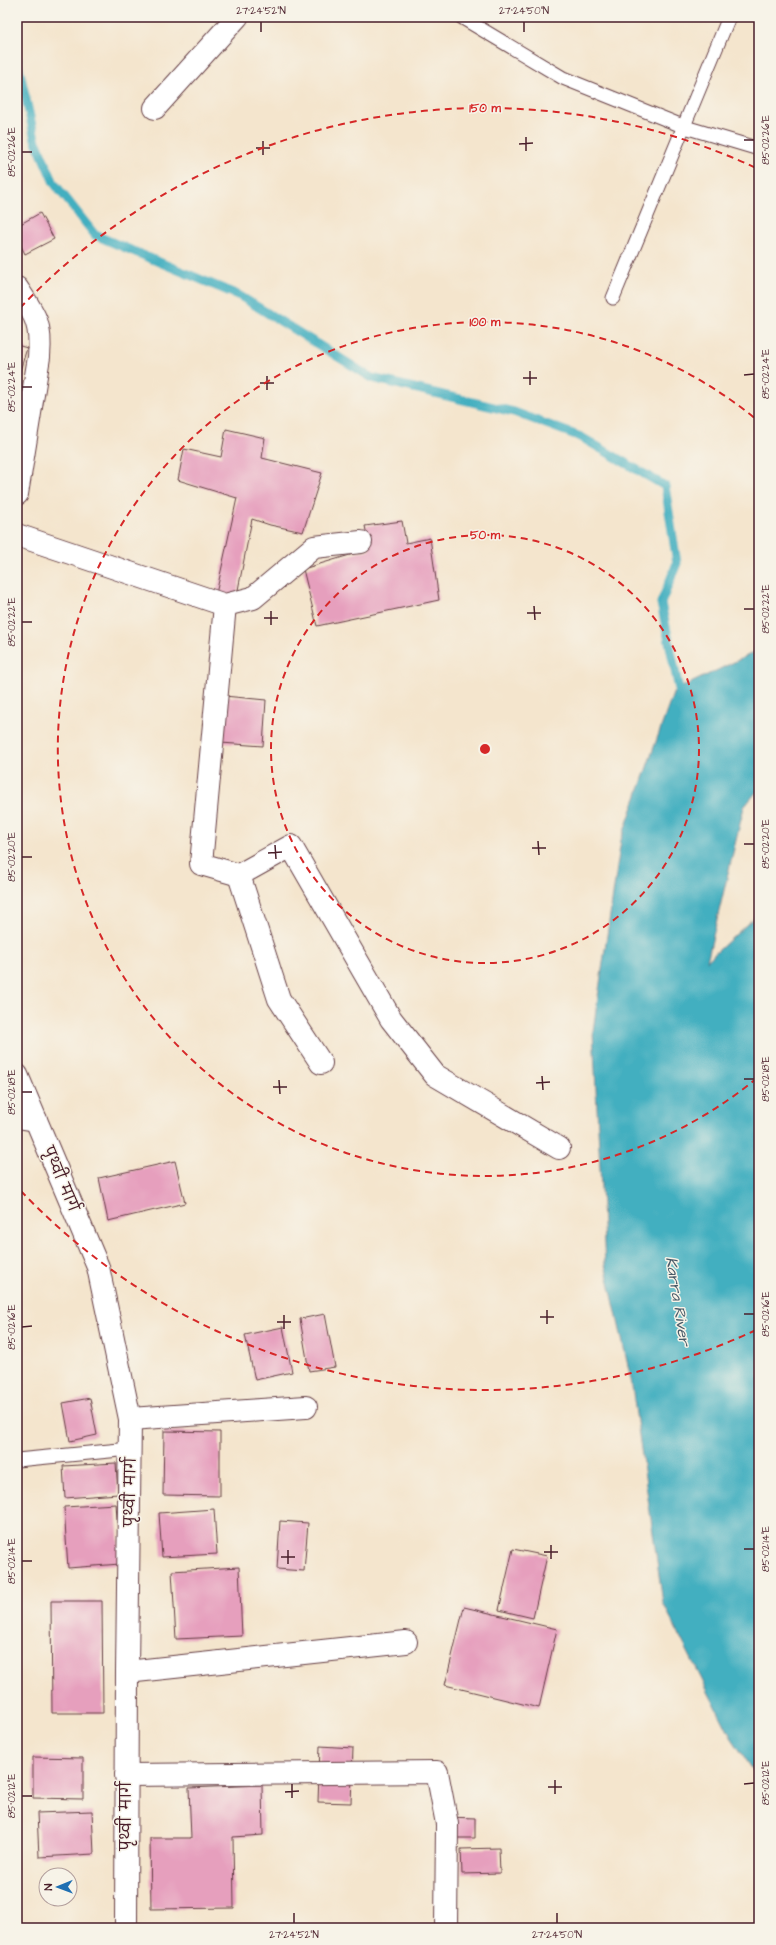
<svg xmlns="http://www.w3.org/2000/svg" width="776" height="1945" viewBox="0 0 776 1945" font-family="'Architects Daughter','Playpen Sans Deva',sans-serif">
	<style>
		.water { fill: #43afc0; stroke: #466776 }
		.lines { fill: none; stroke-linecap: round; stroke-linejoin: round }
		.stream { stroke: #43afc0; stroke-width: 9 }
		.building { fill: #e69fbd }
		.service-casing { stroke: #643d43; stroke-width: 15 }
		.minor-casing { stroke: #643d43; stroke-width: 24 }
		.tertiary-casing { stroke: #643d43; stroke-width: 24 }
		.service { stroke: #fff; stroke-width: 13 }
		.minor { stroke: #fff; stroke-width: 22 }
		.tertiary { stroke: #fff; stroke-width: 22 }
		.ticks { fill: none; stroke: #4a1f2b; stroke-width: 1.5 }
		.ring { fill: none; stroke: #d62828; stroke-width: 2; stroke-dasharray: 7 5 }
		.labels { text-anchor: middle; stroke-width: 3; stroke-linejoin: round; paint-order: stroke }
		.street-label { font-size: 15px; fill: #4a1f2b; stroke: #f7f3e8 }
		.water-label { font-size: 16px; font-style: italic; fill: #475967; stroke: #f7f3e8 }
		.centre { fill: #d62828; stroke: #f7f3e8; stroke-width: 2 }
		.ring-label { font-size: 12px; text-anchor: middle; font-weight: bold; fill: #d62828; stroke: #f7f3e8; stroke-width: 3; stroke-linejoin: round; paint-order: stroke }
		.neatline { fill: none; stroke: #4a1f2b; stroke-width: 1.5 }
		.ticks-label { font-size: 10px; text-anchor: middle; fill: #4a1f2b }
	</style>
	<rect width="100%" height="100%" fill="#f7f3e8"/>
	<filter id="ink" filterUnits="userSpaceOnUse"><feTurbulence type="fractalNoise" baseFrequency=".025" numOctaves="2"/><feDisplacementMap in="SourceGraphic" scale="8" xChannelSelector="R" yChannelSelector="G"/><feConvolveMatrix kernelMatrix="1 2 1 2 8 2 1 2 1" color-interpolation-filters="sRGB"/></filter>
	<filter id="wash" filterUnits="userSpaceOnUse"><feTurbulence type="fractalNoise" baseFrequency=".012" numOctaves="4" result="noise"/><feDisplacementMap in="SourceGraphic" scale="16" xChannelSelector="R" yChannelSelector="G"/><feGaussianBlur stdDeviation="0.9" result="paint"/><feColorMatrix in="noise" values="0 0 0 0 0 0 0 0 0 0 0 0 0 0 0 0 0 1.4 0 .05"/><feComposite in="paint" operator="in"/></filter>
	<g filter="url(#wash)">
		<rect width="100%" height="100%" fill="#f4e5cd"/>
		<path class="water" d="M759 650V789L744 807 707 961 759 913V1779L731 1737 663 1603 631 1379 605 1264 593 1031 621 840 674 691Z"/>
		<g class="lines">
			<path class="stream" d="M17 59 35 139 54 183 95 235 240 296 372 378 514 412 581 437 665 486 677 563 661 603 681 699"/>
		</g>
		<g id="blocks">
			<g class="building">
				<path d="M40 213 54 239 25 254 17 238V226Z"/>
				<path d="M17 345 27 348 17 381Z"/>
				<path d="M226 429 265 438 262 458 322 473 303 532 270 525 252 519 237 595 216 594 237 498 178 480 184 449 221 457Z"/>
				<path d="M402 521 406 543 430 538 439 600 317 626 303 569 370 549 365 526Z"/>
				<path d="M224 696 266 700 263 746 221 743Z"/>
				<path d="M175 1161 185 1203 108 1221 99 1178Z"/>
				<path d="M325 1314 335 1367 309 1371 300 1319Z"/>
				<path d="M283 1327 292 1372 255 1380 245 1335Z"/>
				<path d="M90 1398 97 1435 70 1441 63 1403Z"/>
				<path d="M164 1431 220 1432V1496L163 1495Z"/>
				<path d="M116 1463 118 1494 65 1498 63 1466Z"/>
				<path d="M116 1504 120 1564 68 1568 64 1507Z"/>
				<path d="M214 1509 217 1554 162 1557 159 1513Z"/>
				<path d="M280 1521 308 1523 304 1571 277 1569Z"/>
				<path d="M513 1549 547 1556 533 1618 499 1610Z"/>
				<path d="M239 1567 242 1636 176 1639 172 1571Z"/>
				<path d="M51 1601H102L103 1713H52Z"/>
				<path d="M464 1607 557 1629 539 1708 445 1685Z"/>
				<path d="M320 1746 353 1748 351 1803 318 1802Z"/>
				<path d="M33 1757 83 1758V1799L33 1798Z"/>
				<path d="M262 1785 263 1835 233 1837 234 1908 151 1909 150 1838H191L189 1788Z"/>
				<path d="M92 1811 94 1854 39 1857 37 1813Z"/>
				<path d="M447 1817 475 1818V1838H446Z"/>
				<path d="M499 1848 500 1873 462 1874 461 1849Z"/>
			</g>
		</g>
	</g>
	<g filter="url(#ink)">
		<use href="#blocks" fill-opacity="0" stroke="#643d43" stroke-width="1"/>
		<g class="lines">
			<defs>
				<g id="service">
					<path d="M461 17 563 78 685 127 759 149"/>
					<path d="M613 298 729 17"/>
					<path d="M17 1460 130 1449"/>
				</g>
				<g id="minor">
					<path d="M155 108 237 17"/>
					<path d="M17 535 225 605 253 598 314 547 361 542"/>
					<path d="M225 605 201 864 239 875 291 846 391 1019 435 1075 559 1148"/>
					<path d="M239 875 279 999 321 1063"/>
					<path d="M17 1117 36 1120"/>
					<path d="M130 1419 306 1407"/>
					<path d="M127 1672 406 1642"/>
					<path d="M126 1775 437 1772 447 1824 446 1928"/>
				</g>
				<g id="tertiary">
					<path d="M17 288C35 315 42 323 39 357L17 494"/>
					<path d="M17 1075 98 1267 130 1419 127 1672 126 1928"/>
				</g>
			</defs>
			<use href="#service" class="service-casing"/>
			<use href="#minor" class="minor-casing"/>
			<use href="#tertiary" class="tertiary-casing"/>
			<use href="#service" class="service"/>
			<use href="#minor" class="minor"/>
			<use href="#tertiary" class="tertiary"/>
		</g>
	</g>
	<path class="ticks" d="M261 22V32M524 22V32M526 137V151M744 140H754M263 141V155M519 144 533 143M256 148H270M22 152H32M530 371V385M744 375 754 374M267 376V390M523 378H537M260 383H274M22 387H32M534 606 535 620M744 609H754M271 611V625M527 613H541M264 618H278M22 622H32M538 841 539 855M744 844H754M275 845 276 859M532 848H546M268 853 282 852M22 857H32M542 1076 543 1090M744 1079H754M279 1080 280 1094M536 1083 550 1082M273 1087H287M22 1092H32M547 1310V1324M744 1314H754M284 1315V1329M540 1317H554M277 1322H291M22 1327 32 1326M551 1545V1559M744 1549H754M288 1550V1564M544 1552H558M281 1557H295M22 1561H32M555 1780V1794M292 1784V1798M744 1784 754 1783M548 1787H562M285 1792 299 1791M22 1796H32M294 1913V1923M557 1913V1923"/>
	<g class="ring">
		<circle cx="485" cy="749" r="214"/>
		<path d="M757 1078A427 427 0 1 1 757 420"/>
		<path d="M756 1330A641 641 0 0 1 20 1190M20 308A641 641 0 0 1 756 168"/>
	</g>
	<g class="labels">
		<g class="street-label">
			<text transform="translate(61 1179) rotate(67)" y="5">पृथ्वी मार्ग</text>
			<text transform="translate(130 1492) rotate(-89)" y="5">पृथ्वी मार्ग</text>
			<text transform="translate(126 1816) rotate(-90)" y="5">पृथ्वी मार्ग</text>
		</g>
		<g class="water-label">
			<text transform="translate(679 1301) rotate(81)" y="6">Karra River</text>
		</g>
	</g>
	<circle cx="485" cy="749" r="6" class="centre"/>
	<g class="ring-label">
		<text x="485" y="112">150 m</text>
		<text x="485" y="326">100 m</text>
		<text x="485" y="539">50 m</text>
	</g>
	<rect width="776" height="1945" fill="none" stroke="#f7f3e8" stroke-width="44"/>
	<g transform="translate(58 1887) rotate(269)"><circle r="19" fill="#f7f3e8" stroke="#b29e9c"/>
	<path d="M0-3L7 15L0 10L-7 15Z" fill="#1f6fb2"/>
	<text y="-6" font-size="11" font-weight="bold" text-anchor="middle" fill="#4a1f2b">N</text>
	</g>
	<rect x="22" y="22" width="732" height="1901" class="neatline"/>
	<g class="ticks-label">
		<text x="261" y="14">27°24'52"N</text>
		<text x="524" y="14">27°24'50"N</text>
		<text transform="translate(765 140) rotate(-90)" y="4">85°02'26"E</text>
		<text transform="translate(11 152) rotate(-90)" y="4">85°02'26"E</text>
		<text transform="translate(765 374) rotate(-90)" y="4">85°02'24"E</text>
		<text transform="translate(11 387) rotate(-90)" y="4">85°02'24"E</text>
		<text transform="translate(765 609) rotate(-90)" y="4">85°02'22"E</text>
		<text transform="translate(11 622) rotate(-90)" y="4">85°02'22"E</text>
		<text transform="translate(765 844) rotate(-90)" y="4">85°02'20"E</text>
		<text transform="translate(11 857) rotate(-90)" y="4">85°02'20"E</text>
		<text transform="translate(765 1079) rotate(-90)" y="4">85°02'18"E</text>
		<text transform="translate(11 1092) rotate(-90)" y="4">85°02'18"E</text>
		<text transform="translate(765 1314) rotate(-90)" y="4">85°02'16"E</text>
		<text transform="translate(11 1327) rotate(-90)" y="4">85°02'16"E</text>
		<text transform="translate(765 1549) rotate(-90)" y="4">85°02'14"E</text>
		<text transform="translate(11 1561) rotate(-90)" y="4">85°02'14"E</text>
		<text transform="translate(765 1783) rotate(-90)" y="4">85°02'12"E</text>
		<text transform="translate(11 1796) rotate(-90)" y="4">85°02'12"E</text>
		<text x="294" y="1938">27°24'52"N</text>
		<text x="557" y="1938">27°24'50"N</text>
	</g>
</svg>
